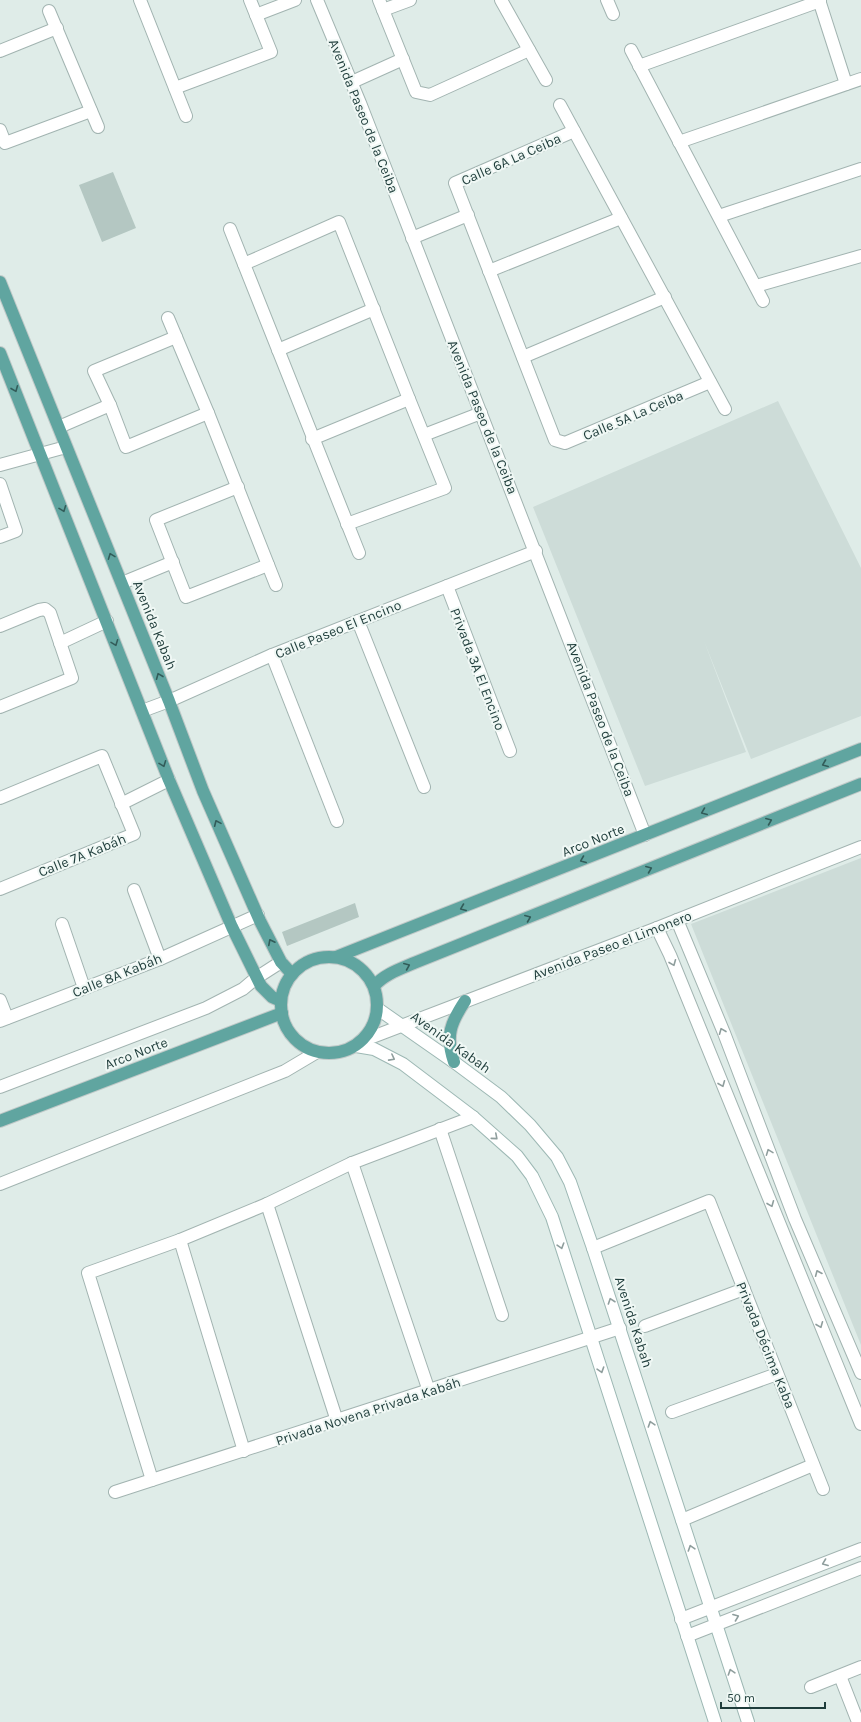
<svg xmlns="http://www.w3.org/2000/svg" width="861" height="1722" viewBox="0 0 861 1722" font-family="Karla,sans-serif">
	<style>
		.built { fill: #cddcd8 }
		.building { fill: #b4c7c2 }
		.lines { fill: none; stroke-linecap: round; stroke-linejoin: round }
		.street-casing { stroke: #a2b4b1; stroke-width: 14 }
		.secondary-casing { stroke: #9db8b4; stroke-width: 14 }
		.primary-casing { stroke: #c0c9c8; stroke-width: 14 }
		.street { stroke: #fff; stroke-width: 12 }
		.secondary { stroke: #fff; stroke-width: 12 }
		.primary { stroke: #60a5a0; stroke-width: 12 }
		.oneway { stroke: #325c59 }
		.oneway2 { stroke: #8f9e9d }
		.labels { text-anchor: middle; stroke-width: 4; stroke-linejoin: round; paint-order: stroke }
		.street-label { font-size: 14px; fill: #1f3d3b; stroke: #f0f8f5 }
	</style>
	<rect width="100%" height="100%" fill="#dfece8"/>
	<g class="built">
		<path d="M778 401 861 568V716L751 759 704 641 746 752 645 786 533 507Z"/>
		<path d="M861 858V1345L691 924Z"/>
	</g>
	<g class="building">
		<path d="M113 172 136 228 102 242 79 185Z"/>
		<path d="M355 903 359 917 287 946 282 932Z"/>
	</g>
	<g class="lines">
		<defs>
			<g id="street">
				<path d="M140 0 186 116"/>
				<path d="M317 0 360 103 645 835"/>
				<path d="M379 0 416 92 430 95 529 50"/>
				<path d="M501 0 546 80"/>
				<path d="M607 0 613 14"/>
				<path d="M819 0 846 84"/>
				<path d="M383 10 410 0"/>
				<path d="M49 11 98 127"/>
				<path d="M256 15 295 0"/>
				<path d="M631 50 763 301"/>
				<path d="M0 51 57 28"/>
				<path d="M639 66 820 1"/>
				<path d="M352 82 403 59"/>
				<path d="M175 88 271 52 250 0"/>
				<path d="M560 105 725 409"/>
				<path d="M0 130 5 143 91 111"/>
				<path d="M574 131 455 183 555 440 565 443 710 382"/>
				<path d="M679 142 861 79"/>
				<path d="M719 216 861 169"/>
				<path d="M230 229 359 553"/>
				<path d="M412 238 468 215"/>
				<path d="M244 264 339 222 409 399 445 488 347 524"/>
				<path d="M489 271 621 218"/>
				<path d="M756 286 861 256"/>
				<path d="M168 318 208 413 276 585"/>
				<path d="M176 337 94 371 110 405 126 447 208 413"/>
				<path d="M278 350 374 309"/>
				<path d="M523 357 665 297"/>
				<path d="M59 427 110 405"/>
				<path d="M424 435 481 413"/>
				<path d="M312 439 409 399"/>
				<path d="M0 465 66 447"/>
				<path d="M0 484 16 531 0 537"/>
				<path d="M238 487 156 520 186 597 268 565"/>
				<path d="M122 583 173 562"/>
				<path d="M447 586 510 751"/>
				<path d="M358 621 424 787"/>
				<path d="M0 626 39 610 45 609 50 613 72 678 0 707"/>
				<path d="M60 643 107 621"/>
				<path d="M272 655 337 821"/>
				<path d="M142 711 169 701 272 655 536 551"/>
				<path d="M0 798 102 756 134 834 0 889"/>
				<path d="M121 804 169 780"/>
				<path d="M134 890 160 959"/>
				<path d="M677 920 724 1033 795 1219 861 1373"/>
				<path d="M62 924 84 988"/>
				<path d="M657 928 670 955 861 1424"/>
				<path d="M0 1000 7 1018"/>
				<path d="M0 1021 160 959 258 915"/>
				<path d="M362 1041 657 928 861 847"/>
				<path d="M0 1087 206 1008 243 989 256 978 281 962"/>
				<path d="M440 1129 502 1315"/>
				<path d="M352 1163 429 1391"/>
				<path d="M0 1184 285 1071 317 1052"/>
				<path d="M267 1204 337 1421"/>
				<path d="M180 1240 244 1451"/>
				<path d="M593 1248 709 1201 823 1489"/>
				<path d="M645 1326 744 1289"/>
				<path d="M672 1412 777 1374"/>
				<path d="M152 1480 88 1273 180 1240 267 1204 352 1163 473 1117"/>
				<path d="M115 1492 620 1328"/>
				<path d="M682 1520 813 1465"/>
				<path d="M681 1619 861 1549"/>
				<path d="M687 1636 861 1568"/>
				<path d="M840 1676 858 1722"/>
				<path d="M811 1687 861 1667"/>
			</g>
			<g id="secondary">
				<path d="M378 1009 454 1062 501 1097 530 1125 557 1157 570 1182 593 1248 748 1722"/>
				<path d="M356 1046 374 1049 403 1064 473 1117 517 1156 532 1176 552 1217 715 1722"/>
			</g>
			<g id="primary">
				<path d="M0 282 169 701 203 791 260 921 281 962 292 974"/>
				<path d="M0 353 169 780 232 927 261 986 272 997 281 1001"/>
				<circle cx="329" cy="1005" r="48"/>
				<path d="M336 957 861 749"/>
				<path d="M374 986C385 974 400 969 414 963L861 784"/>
				<path d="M454 1062C445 1036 451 1022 465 1001"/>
				<path d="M0 1121 282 1013"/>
			</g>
		</defs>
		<use href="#street" class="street-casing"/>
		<use href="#secondary" class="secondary-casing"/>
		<use href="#primary" class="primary-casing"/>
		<use href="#street" class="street"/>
		<use href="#secondary" class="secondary"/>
		<use href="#primary" class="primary"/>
	</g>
	<defs><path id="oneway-chevron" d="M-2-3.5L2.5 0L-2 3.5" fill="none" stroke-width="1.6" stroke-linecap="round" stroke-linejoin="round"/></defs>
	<g class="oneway">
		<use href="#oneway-chevron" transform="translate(15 389) rotate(68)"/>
		<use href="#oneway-chevron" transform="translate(63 509) rotate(69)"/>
		<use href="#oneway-chevron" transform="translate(111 556) rotate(-111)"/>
		<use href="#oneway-chevron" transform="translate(115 643) rotate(69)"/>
		<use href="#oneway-chevron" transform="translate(159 676) rotate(-112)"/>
		<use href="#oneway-chevron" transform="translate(163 764) rotate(69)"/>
		<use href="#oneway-chevron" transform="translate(825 764) rotate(158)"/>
		<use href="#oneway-chevron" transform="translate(704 812) rotate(158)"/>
		<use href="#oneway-chevron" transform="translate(769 821) rotate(-22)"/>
		<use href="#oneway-chevron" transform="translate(217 823) rotate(-114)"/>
		<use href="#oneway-chevron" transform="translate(583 860) rotate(158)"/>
		<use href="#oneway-chevron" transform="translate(649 869) rotate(-22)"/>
		<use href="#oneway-chevron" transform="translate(463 908) rotate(158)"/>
		<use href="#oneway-chevron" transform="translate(528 918) rotate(-22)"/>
		<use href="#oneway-chevron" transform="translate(271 942) rotate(-117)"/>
		<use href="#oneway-chevron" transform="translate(407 966) rotate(-23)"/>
	</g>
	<g class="oneway2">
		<use href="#oneway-chevron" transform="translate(673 963) rotate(68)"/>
		<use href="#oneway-chevron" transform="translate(722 1031) rotate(-112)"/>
		<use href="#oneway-chevron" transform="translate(392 1058) rotate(28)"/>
		<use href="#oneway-chevron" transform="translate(722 1084) rotate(68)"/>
		<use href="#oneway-chevron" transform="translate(495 1137) rotate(41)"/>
		<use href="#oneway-chevron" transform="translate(769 1152) rotate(-111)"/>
		<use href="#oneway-chevron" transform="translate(771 1204) rotate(68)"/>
		<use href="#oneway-chevron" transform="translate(561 1246) rotate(73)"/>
		<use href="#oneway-chevron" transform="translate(818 1273) rotate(-113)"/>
		<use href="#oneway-chevron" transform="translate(611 1301) rotate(-109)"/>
		<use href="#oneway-chevron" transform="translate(820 1325) rotate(68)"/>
		<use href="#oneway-chevron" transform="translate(601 1370) rotate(72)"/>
		<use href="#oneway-chevron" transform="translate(651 1424) rotate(-108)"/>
		<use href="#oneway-chevron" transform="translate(691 1548) rotate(-108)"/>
		<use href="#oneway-chevron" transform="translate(825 1563) rotate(159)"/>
		<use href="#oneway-chevron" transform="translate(736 1617) rotate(-21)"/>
		<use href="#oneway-chevron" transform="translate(731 1672) rotate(-108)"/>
	</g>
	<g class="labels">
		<g class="street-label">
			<text transform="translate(364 116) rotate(68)" y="5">Avenida Paseo de la Ceiba</text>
			<text transform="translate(511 159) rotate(-24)" y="5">Calle 6A La Ceiba</text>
			<text transform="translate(633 415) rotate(-23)" y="5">Calle 5A La Ceiba</text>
			<text transform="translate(483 417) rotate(68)" y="5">Avenida Paseo de la Ceiba</text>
			<text transform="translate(155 625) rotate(68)" y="5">Avenida Kabah</text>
			<text transform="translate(338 629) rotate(-22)" y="5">Calle Paseo El Encino</text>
			<text transform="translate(478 669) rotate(69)" y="5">Privada 3A El Encino</text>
			<text transform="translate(601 719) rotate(69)" y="5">Avenida Paseo de la Ceiba</text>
			<text transform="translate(593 840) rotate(-22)" y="5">Arco Norte</text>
			<text transform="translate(82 855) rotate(-22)" y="5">Calle 7A Kabáh</text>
			<text transform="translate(612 945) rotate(-21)" y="5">Avenida Paseo el Limonero</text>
			<text transform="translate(117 975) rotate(-22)" y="5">Calle 8A Kabáh</text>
			<text transform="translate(451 1042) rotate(36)" y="5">Avenida Kabah</text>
			<text transform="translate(136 1053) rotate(-21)" y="5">Arco Norte</text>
			<text transform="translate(634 1322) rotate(72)" y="5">Avenida Kabah</text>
			<text transform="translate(766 1345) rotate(68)" y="5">Privada Décima Kaba</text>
			<text transform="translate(368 1411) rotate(-18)" y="5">Privada Novena Privada Kabáh</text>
		</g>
	</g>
	<path d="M721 1702v6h104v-6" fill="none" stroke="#1f3d3b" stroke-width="2"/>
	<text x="727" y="1702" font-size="12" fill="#1f3d3b" stroke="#f0f8f5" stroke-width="3" paint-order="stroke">50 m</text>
</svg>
